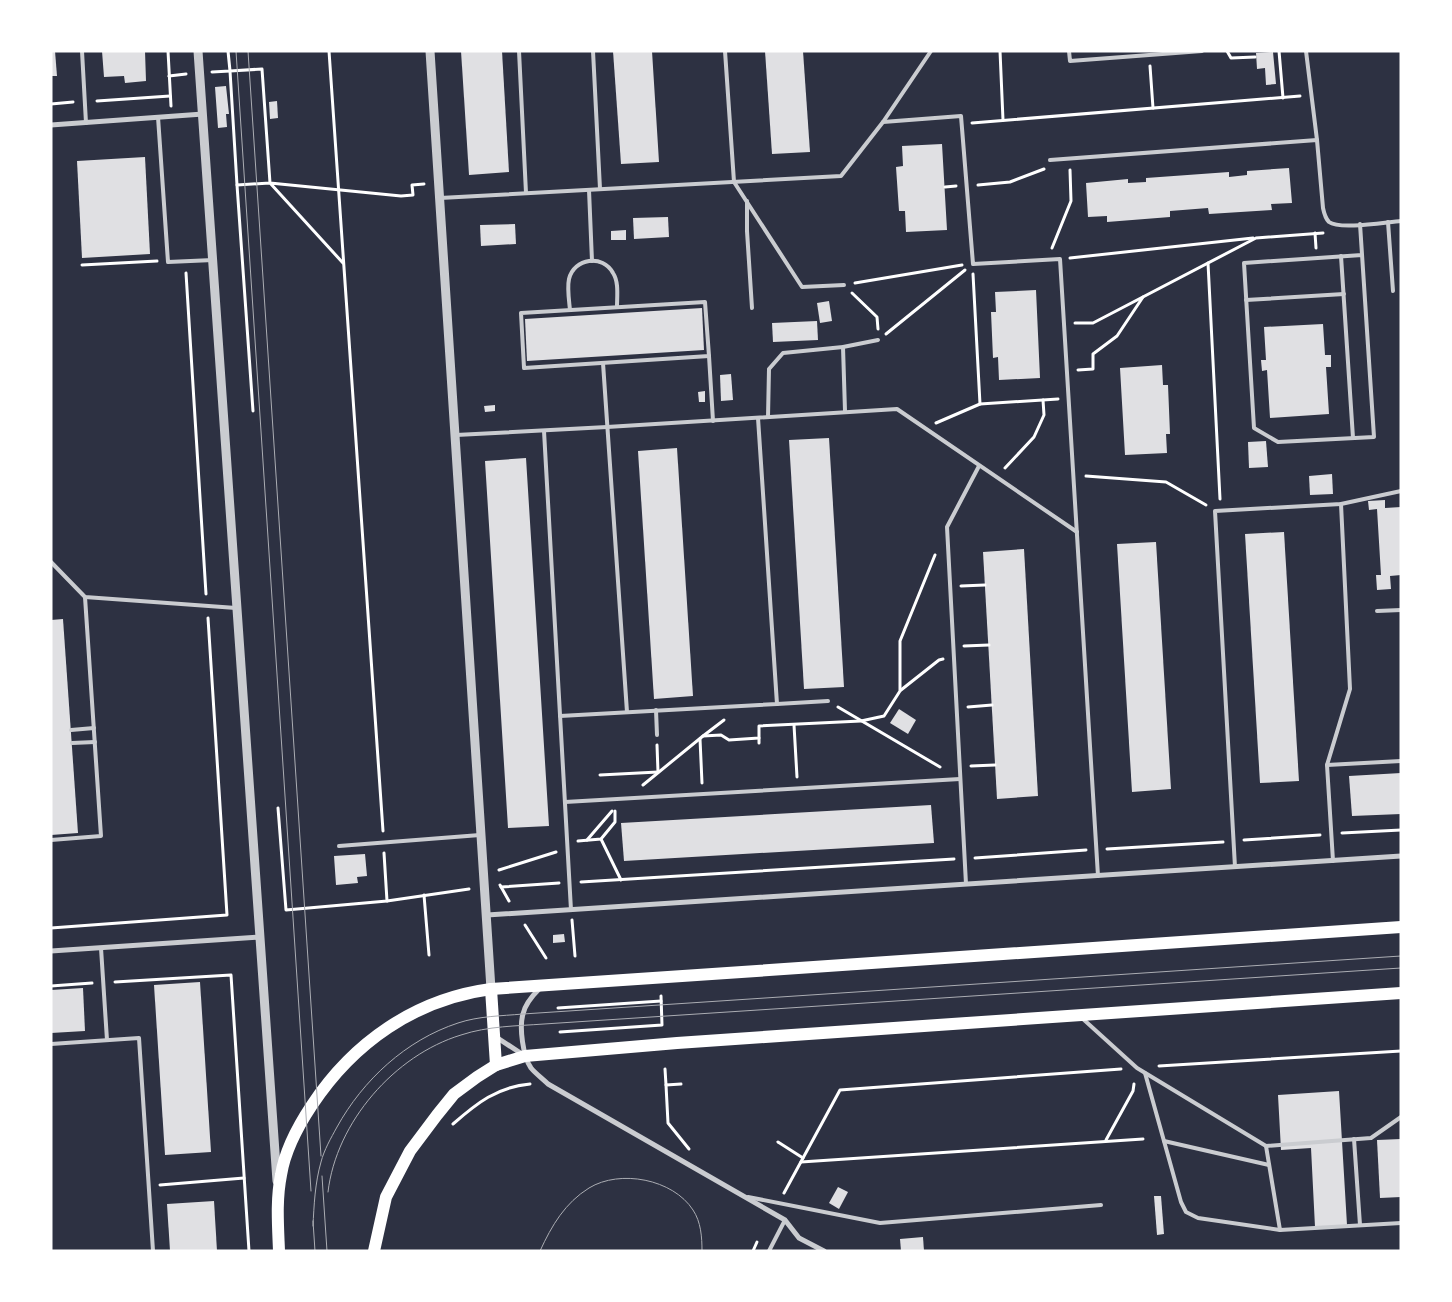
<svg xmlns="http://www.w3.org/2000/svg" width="1452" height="1302" viewBox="0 0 1452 1302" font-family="'Times New Roman',serif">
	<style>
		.building { fill: #e0e0e3 }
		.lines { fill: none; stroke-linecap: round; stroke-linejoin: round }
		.path { stroke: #fff; stroke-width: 3 }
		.service { stroke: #caccd0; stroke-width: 4 }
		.minor { stroke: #caccd0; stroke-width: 5 }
		.tertiary { stroke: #caccd0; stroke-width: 9 }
		.primary { stroke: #fff; stroke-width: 12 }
		.tram { stroke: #abadb3; stroke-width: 1 }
	</style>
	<rect width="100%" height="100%" fill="#2d3142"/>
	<g class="building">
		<path d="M51 51H55L57 76H51Z"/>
		<path d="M102 51H145L146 81 125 83 124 76 104 77Z"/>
		<path d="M461 51H502L509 172 469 175Z"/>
		<path d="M613 51H652L659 162 621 164Z"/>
		<path d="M765 51H803L810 152 772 154Z"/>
		<path d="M1273 52 1276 84 1266 85 1265 68 1257 69 1256 53Z"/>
		<path d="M226 86 229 114H226L227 127 218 128 215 87Z"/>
		<path d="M277 101 278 118 270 119 269 102Z"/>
		<path d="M942 144 947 230 906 232 905 211H899L896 167 903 166 902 146Z"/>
		<path d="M145 157 150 254 82 258 77 161Z"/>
		<path d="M1289 168 1292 203 1271 204 1272 210 1209 214 1208 208 1170 211V217L1107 222V216L1088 217 1086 183 1128 179V183L1146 182V178L1229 172V177L1247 175V171Z"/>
		<path d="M668 217 669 237 634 239 633 218Z"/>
		<path d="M515 224 516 244 481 246 480 225Z"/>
		<path d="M626 230V240H611V231Z"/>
		<path d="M1036 290 1040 378 999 380 998 357 993 358 991 312H996L995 292Z"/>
		<path d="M829 301 832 321 820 323 817 303Z"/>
		<path d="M702 308 704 350 527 361 525 319Z"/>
		<path d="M817 321 818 340 773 342 772 323Z"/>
		<path d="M1323 324 1325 355H1331V367H1326L1329 414 1270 418 1267 370 1262 371 1261 360H1266L1264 327Z"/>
		<path d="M1162 365 1163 385H1168L1170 434H1166L1167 453 1125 455 1120 368Z"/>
		<path d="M731 374 733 400 721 401 720 375Z"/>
		<path d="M705 391V402H699L698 392Z"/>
		<path d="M495 405V411L485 412 484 406Z"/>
		<path d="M829 438 844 687 804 689 789 440Z"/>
		<path d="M1266 441 1268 467 1249 468 1248 442Z"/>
		<path d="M677 448 693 696 654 699 638 451Z"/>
		<path d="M526 458 549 826 508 828 485 461Z"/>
		<path d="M1332 474 1333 494 1310 495 1309 476Z"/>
		<path d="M1385 500V508L1401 507V575L1390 576 1391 589 1377 590 1376 575H1381L1377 509 1369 510 1368 501Z"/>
		<path d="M1284 532 1299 781 1260 783 1245 534Z"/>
		<path d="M1156 542 1171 789 1132 792 1117 544Z"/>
		<path d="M1024 549 1038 796 997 799 983 552Z"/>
		<path d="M63 619 78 833 51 835V620Z"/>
		<path d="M899 709 916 720 908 734 890 723Z"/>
		<path d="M1401 773V814L1352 816 1349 776Z"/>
		<path d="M931 805 934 843 624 861 621 823Z"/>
		<path d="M365 854 367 876 357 877 358 883 336 885 334 856Z"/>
		<path d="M564 934 565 942 553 943V935Z"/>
		<path d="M200 982 211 1152 165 1155 154 985Z"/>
		<path d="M83 988 85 1031 51 1033V990Z"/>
		<path d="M1339 1091 1347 1225 1315 1227 1311 1148 1281 1150 1278 1095Z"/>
		<path d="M1401 1139V1197L1380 1198 1377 1140Z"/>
		<path d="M838 1187 848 1192 839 1209 829 1203Z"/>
		<path d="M1154 1196H1161L1164 1234 1157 1235Z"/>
		<path d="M214 1201 217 1251H170L167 1204Z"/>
		<path d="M923 1237 924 1251H901L900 1239Z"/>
	</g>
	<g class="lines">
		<g class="path">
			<path d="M168 51 171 106"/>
			<path d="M329 51 383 831"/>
			<path d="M1000 51 1003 120"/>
			<path d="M1227 51 1231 58 1255 57"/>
			<path d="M1279 51 1283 98"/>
			<path d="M1150 66 1153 108"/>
			<path d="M212 72 230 71 228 51"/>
			<path d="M169 76 186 74"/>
			<path d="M97 101 170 96"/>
			<path d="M51 104 73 102"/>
			<path d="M972 123 1300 96"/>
			<path d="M237 185 253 411"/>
			<path d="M978 185 1010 182 1044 169"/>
			<path d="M945 187 956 186"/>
			<path d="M1315 233 1316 248"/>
			<path d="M1052 248 1071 201 1070 170"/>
			<path d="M1070 258 1253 238"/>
			<path d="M343 263 270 183 237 185 230 71 262 69 270 183 401 196 413 195 412 185 424 184"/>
			<path d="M1208 263 1220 499"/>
			<path d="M82 265 157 261"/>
			<path d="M186 273 206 594"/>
			<path d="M973 274 980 404"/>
			<path d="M855 283 962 265"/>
			<path d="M852 293 877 317 878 329"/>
			<path d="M1075 323H1093L1256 238 1323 233"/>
			<path d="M886 334 965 270"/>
			<path d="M1078 370 1093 369V354L1117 336 1143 297"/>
			<path d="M936 423 980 404 1058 399"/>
			<path d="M1005 468 1034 437 1044 415 1043 400"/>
			<path d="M1086 476 1166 482 1206 505"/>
			<path d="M961 586 985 585"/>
			<path d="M964 646 989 645"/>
			<path d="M901 690 939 660 943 659"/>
			<path d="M838 707 940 767"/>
			<path d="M968 707 992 705"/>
			<path d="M794 725 797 777"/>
			<path d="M703 736 724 720"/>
			<path d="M759 738V743"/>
			<path d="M700 739 702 783"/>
			<path d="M657 745 658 772"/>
			<path d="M971 766 995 765"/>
			<path d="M600 775 658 772"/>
			<path d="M643 785 703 736 721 735 729 740 759 738V726L861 721 884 716 900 691V641L935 555"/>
			<path d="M278 808 286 910 387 901 469 889"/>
			<path d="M1342 833 1401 830"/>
			<path d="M601 839 621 880"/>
			<path d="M587 840 612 811"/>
			<path d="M1244 840 1320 835"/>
			<path d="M578 841 601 839 615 822V811"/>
			<path d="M1107 849 1223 842"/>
			<path d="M384 853 387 901"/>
			<path d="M975 858 1086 850"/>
			<path d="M499 870 556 852"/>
			<path d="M581 882 954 859"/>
			<path d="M500 885 509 901"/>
			<path d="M501 887 559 883"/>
			<path d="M424 895 429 955"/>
			<path d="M572 920 575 956"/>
			<path d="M525 925 546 958"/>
			<path d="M51 928 227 915 208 618"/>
			<path d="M115 982 231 975 249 1251"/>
			<path d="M51 986 92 983"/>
			<path d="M558 1008 661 1001"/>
			<path d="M560 1032 662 1025 661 996"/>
			<path d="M1159 1066 1401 1051"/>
			<path d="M665 1069 666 1085 681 1084"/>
			<path d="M666 1085 668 1123 689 1149"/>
			<path d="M453 1124C477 1103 497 1087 530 1084"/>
			<path d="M1106 1140 1133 1091 1134 1084"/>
			<path d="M778 1142 803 1158"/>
			<path d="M801 1162 1143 1139"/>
			<path d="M160 1185 244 1178"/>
			<path d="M784 1193 840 1090 1121 1069"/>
			<path d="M753 1251 757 1242"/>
		</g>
		<g class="service">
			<path d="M82 51 86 123"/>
			<path d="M519 51 526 193"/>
			<path d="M593 51 600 189"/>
			<path d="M725 51 734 182 802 287 844 285"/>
			<path d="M1069 51 1070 61 1202 51"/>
			<path d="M1306 51 1317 140"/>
			<path d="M158 117 168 262 213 260"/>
			<path d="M883 122 931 51"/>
			<path d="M1050 160 1317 140 1323 208C1324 213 1325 218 1329 222 1340 230 1386 222 1401 221"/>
			<path d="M589 190 592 261"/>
			<path d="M440 198 841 176 883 122 961 116 973 264 1060 259 1098 876"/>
			<path d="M747 201V231L752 308"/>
			<path d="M1388 222 1393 291"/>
			<path d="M1360 224 1374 437 1278 442 1254 428 1244 263 1362 255"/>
			<path d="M1341 256 1353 438"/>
			<path d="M1246 300 1344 294"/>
			<path d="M705 302 709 356 524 368 521 313Z"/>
			<path d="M570 310C569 300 567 288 569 279 574 258 603 254 613 273 619 282 617 296 617 307"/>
			<path d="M843 347 845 411"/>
			<path d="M709 356 713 421"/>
			<path d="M603 363 627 712"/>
			<path d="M768 417 769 369 783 353 843 347 878 340"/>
			<path d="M544 431 571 910"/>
			<path d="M456 435 607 427 897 409 1077 532"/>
			<path d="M51 562 85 597 236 608"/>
			<path d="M1377 611 1401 610"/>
			<path d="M777 704 828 701"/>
			<path d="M656 710 657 735"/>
			<path d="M560 716 777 704 758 418"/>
			<path d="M71 730 94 728"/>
			<path d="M72 743 95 742"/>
			<path d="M1327 765 1401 761"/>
			<path d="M565 802 960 779"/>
			<path d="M51 840 101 836 85 597"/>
			<path d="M339 846 480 835"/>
			<path d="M1333 861 1327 765 1350 689 1341 504"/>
			<path d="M1235 867 1215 511 1341 504 1401 491"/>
			<path d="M966 884 947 527 979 466"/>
			<path d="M101 948 107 1040"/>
			<path d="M1083 1019 1137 1068 1266 1146 1371 1138 1401 1117"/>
			<path d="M51 1044 139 1038 153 1251"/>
			<path d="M1145 1073 1181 1202 1186 1212 1198 1218 1280 1230"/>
			<path d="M1354 1139 1360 1225"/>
			<path d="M1164 1141 1269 1165"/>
			<path d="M1266 1146 1280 1230 1401 1223"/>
			<path d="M748 1197 880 1223 1101 1205"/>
			<path d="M769 1251 785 1220"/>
		</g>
		<g class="minor">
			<path d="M51 125 203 114"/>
			<path d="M487 915 1401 856"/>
			<path d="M51 951 260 937"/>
			<path d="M540 988C533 995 525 1004 523 1014 519 1027 523 1057 531 1068 536 1074 543 1079 548 1084L785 1220 799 1238 824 1251"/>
			<path d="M496 1037 522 1054"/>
		</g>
		<g class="tertiary">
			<path d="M198 51 277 1181"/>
			<path d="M430 51 491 989"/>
		</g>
		<g class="primary">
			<path d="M491 989 496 1065"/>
			<path d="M279 1251C278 1225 276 1200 281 1175 285 1150 298 1126 312 1105 353 1043 415 999 491 989L1401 927"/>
			<path d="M374 1251 386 1197 410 1151 437 1115 454 1094 477 1077 496 1065 525 1056 677 1043 1401 993"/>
		</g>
		<g class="tram">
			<path d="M236 51 311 1191"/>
			<path d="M248 51 321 1156"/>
			<path d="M322 1176 327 1251"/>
			<path d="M328 1192C336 1122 395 1055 461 1035 488 1026 517 1026 544 1024L1401 968"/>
			<path d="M313 1221 315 1251"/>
			<path d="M313 1226C314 1205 315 1183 321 1162 324 1150 331 1138 337 1127 363 1080 406 1040 458 1023 479 1016 501 1016 523 1014L1401 956"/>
			<path d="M540 1251C552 1225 565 1203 589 1188 620 1169 673 1179 693 1210 701 1222 702 1237 702 1251"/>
		</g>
	</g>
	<rect width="1452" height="1302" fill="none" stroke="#ffffff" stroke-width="105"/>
</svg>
